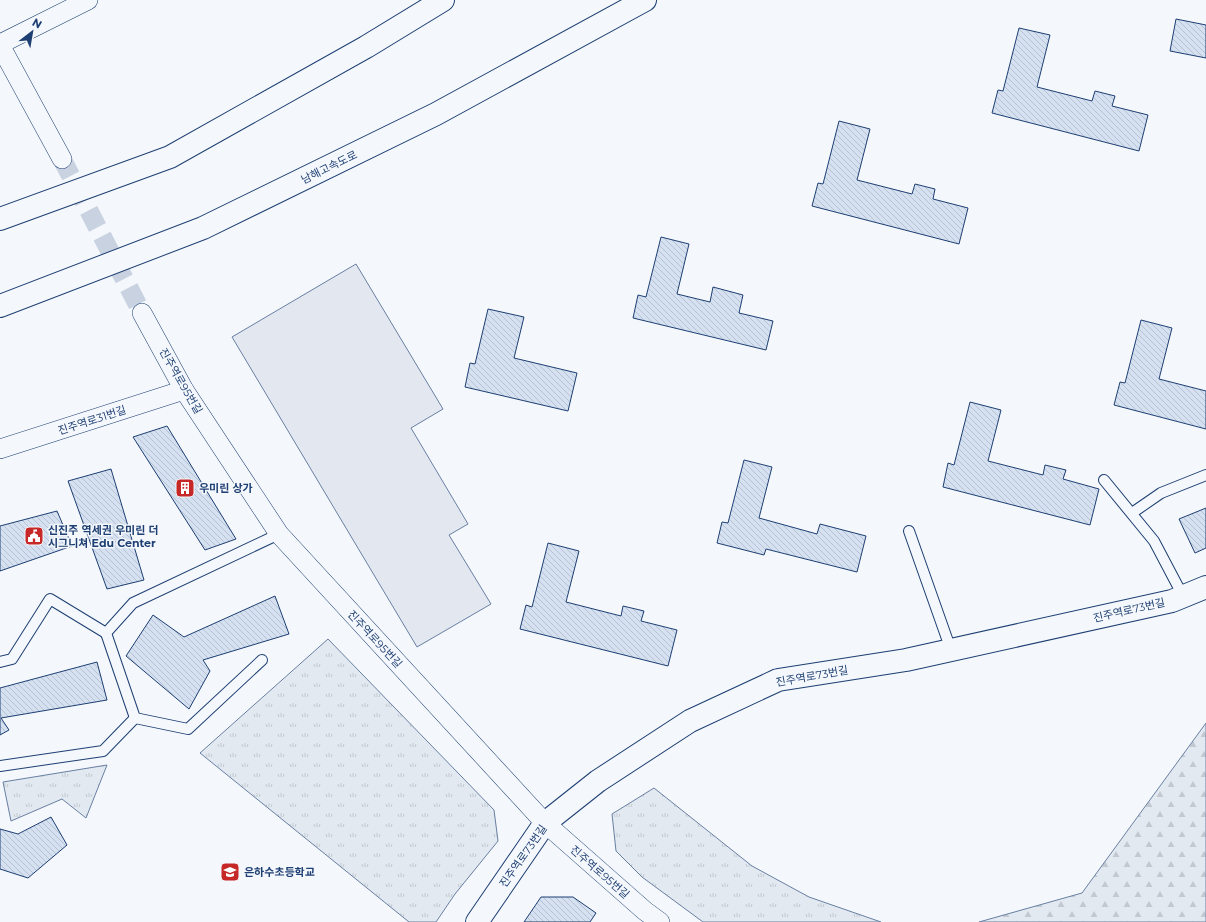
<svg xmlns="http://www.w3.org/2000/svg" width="1206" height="922" viewBox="0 0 1206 922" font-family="Montserrat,'Noto Sans KR',sans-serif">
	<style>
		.grass { fill: url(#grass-tufts); stroke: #687fa3 }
		.forest { fill: url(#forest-firs); stroke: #687fa3 }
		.parking { fill: #e3e8f0; stroke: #687fa3 }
		.building { fill: url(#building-back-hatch); stroke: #1d3f73 }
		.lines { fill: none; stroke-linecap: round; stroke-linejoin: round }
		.minor-tunnel { stroke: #c9d2e0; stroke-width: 19; stroke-dasharray: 19 10; stroke-linecap: butt }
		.service-casing { stroke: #1d3f73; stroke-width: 12 }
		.minor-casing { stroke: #1d3f73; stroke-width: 20 }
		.tertiary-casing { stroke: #1d3f73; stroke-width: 24 }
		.motorway-casing { stroke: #1d3f73; stroke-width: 24 }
		.service { stroke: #f4f7fb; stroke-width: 10 }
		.minor { stroke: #f4f7fb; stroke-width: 19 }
		.tertiary { stroke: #f4f7fb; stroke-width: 22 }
		.motorway { stroke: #f4f7fb; stroke-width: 22 }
		.labels { text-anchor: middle; stroke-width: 3; stroke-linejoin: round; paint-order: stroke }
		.street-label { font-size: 11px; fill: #1d3f73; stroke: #f4f7fb }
		.poi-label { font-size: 11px; font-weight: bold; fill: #1d3f73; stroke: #f4f7fb; text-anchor: start }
	</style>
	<defs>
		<pattern id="grass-tufts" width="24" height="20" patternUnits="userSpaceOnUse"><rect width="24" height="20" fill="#e3e9f0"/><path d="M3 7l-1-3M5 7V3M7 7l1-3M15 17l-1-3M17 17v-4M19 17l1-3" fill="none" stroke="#c2c9d1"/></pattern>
		<pattern id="forest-firs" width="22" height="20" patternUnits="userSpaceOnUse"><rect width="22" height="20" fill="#e3e9f0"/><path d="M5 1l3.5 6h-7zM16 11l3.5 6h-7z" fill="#c2c9d1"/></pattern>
		<pattern id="building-back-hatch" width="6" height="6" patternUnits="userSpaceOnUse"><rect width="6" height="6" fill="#d5e0f0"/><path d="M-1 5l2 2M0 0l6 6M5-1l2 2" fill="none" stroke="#b6c1d1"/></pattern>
	</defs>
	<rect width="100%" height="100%" fill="#f4f7fb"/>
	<g class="grass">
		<path d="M328 639 494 810 498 841 455 894 436 922H409L200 753Z"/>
		<path d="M107 765 86 818 62 799 11 821 3 782Z"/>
		<path d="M654 788 752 866 809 897 881 922H703L642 877 616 851 612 814Z"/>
	</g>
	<path class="forest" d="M1206 723V922H979L1082 893Z"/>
	<path class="parking" d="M356 264 443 409 411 428 468 524 449 535 491 604 417 647 232 337Z"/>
	<g class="building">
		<path d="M1176 19 1206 25V58L1170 51Z"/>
		<path d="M1019 28 1050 35 1037 87 1092 101 1095 91 1115 96 1112 106 1148 115 1139 151 992 113 998 90 1003 91Z"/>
		<path d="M839 121 870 129 857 180 912 194 915 184 935 189 933 199 968 208 959 244 812 206 818 183 823 184Z"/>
		<path d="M661 237 689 244 677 294 710 302 713 287 743 295 739 313 773 321 766 350 633 318 638 295 646 297Z"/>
		<path d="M488 309 524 317 514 358 577 373 568 411 465 387 470 363 475 364Z"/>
		<path d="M1141 320 1172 328 1159 379 1206 391V429L1114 405 1120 382 1125 383Z"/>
		<path d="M970 402 1001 410 988 461 1043 475 1045 465 1066 470 1063 479 1099 489 1090 525 943 487 948 463 954 465Z"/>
		<path d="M167 426 236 539 205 550 133 437Z"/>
		<path d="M744 460 772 467 759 518 817 534 820 524 866 536 857 572 766 549 764 555 717 543 722 522 728 523Z"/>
		<path d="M111 469 144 580 107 589 68 481Z"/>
		<path d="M1206 508V548L1195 553 1179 519Z"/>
		<path d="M57 511 72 546 0 571V526Z"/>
		<path d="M548 543 579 551 566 602 621 616 623 606 644 611 641 621 677 630 668 666 520 629 526 605 532 607Z"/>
		<path d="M275 596 289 634 203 660 210 671 189 709 126 656 153 615 184 637Z"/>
		<path d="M97 662 107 700 1 718 9 730 0 735V688Z"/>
		<path d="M51 817 67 845 28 878 0 869V829L18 834Z"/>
		<path d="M541 897H573L596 913 590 922H524Z"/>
	</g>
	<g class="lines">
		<path class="minor-tunnel" d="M62 159 142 313"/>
		<defs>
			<g id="service">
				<path d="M1104 480 1154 541 1183 596"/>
				<path d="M1132 513 1161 493 1206 475"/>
				<path d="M909 531 951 650"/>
				<path d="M106 633 135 718"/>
				<path d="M0 662 12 659 50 599 106 633 133 603 279 534"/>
				<path d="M0 766 103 751 135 718 188 729 262 660"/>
			</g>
			<g id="minor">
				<path d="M0 44 88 0"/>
				<path d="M0 45 62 159"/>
				<path d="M142 313 184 390 279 534 545 823 645 911 660 922"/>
				<path d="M0 449 184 390"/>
			</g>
			<path id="tertiary" d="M477 922 545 823 598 781 690 721 778 680 906 660 1172 601 1206 587"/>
			<g id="motorway">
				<path d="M0 219 170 157 366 47 443 0"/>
				<path d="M0 306 203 228 436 114 645 0"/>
			</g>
		</defs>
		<use href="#service" class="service-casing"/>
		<use href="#minor" class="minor-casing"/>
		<use href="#tertiary" class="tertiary-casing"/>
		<use href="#motorway" class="motorway-casing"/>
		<use href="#service" class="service"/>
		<use href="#minor" class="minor"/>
		<use href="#tertiary" class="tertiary"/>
		<use href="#motorway" class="motorway"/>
	</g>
	<defs>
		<symbol id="building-square" viewBox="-11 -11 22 22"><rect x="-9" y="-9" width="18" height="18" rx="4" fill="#c62828" stroke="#f4f7fb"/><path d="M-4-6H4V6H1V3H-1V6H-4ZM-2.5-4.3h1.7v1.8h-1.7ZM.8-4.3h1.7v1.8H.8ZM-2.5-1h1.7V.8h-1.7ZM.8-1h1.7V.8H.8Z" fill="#fff"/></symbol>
		<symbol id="civic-square" viewBox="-11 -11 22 22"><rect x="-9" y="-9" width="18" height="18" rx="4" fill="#c62828" stroke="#f4f7fb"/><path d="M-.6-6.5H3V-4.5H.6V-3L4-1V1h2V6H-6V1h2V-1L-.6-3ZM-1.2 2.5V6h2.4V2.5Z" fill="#fff"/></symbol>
		<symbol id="school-square" viewBox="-11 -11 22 22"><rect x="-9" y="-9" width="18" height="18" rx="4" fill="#c62828" stroke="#f4f7fb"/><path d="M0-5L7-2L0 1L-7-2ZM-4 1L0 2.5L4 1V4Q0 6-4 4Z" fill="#fff"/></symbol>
	</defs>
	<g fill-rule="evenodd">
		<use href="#building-square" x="174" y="477" width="22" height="22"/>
		<use href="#civic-square" x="23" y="525" width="22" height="22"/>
		<use href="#school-square" x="219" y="861" width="22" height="22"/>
	</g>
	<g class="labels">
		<g class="street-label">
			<text transform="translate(329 167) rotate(-26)" y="4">남해고속도로</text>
			<text transform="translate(181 381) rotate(60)" y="4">진주역로95번길</text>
			<text transform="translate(92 420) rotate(-18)" y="4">진주역로31번길</text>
			<text transform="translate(1129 610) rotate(-13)" y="4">진주역로73번길</text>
			<text transform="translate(375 639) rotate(47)" y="4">진주역로95번길</text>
			<text transform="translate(812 676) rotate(-10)" y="4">진주역로73번길</text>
			<text transform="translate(523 856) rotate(-55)" y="4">진주역로73번길</text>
			<text transform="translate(600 872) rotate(41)" y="4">진주역로95번길</text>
		</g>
		<g class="poi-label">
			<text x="199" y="492">우미린 상가</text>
			<text x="48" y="534">신진주 역세권 우미린 더<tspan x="48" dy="13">시그니쳐 Edu Center</tspan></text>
			<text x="244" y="876">은하수초등학교</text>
		</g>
	</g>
	<g transform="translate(32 32) rotate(31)" stroke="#f4f7fb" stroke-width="3" paint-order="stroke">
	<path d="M0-3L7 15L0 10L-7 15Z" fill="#1d3f73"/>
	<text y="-6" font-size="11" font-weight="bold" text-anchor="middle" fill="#1d3f73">N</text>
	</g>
</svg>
